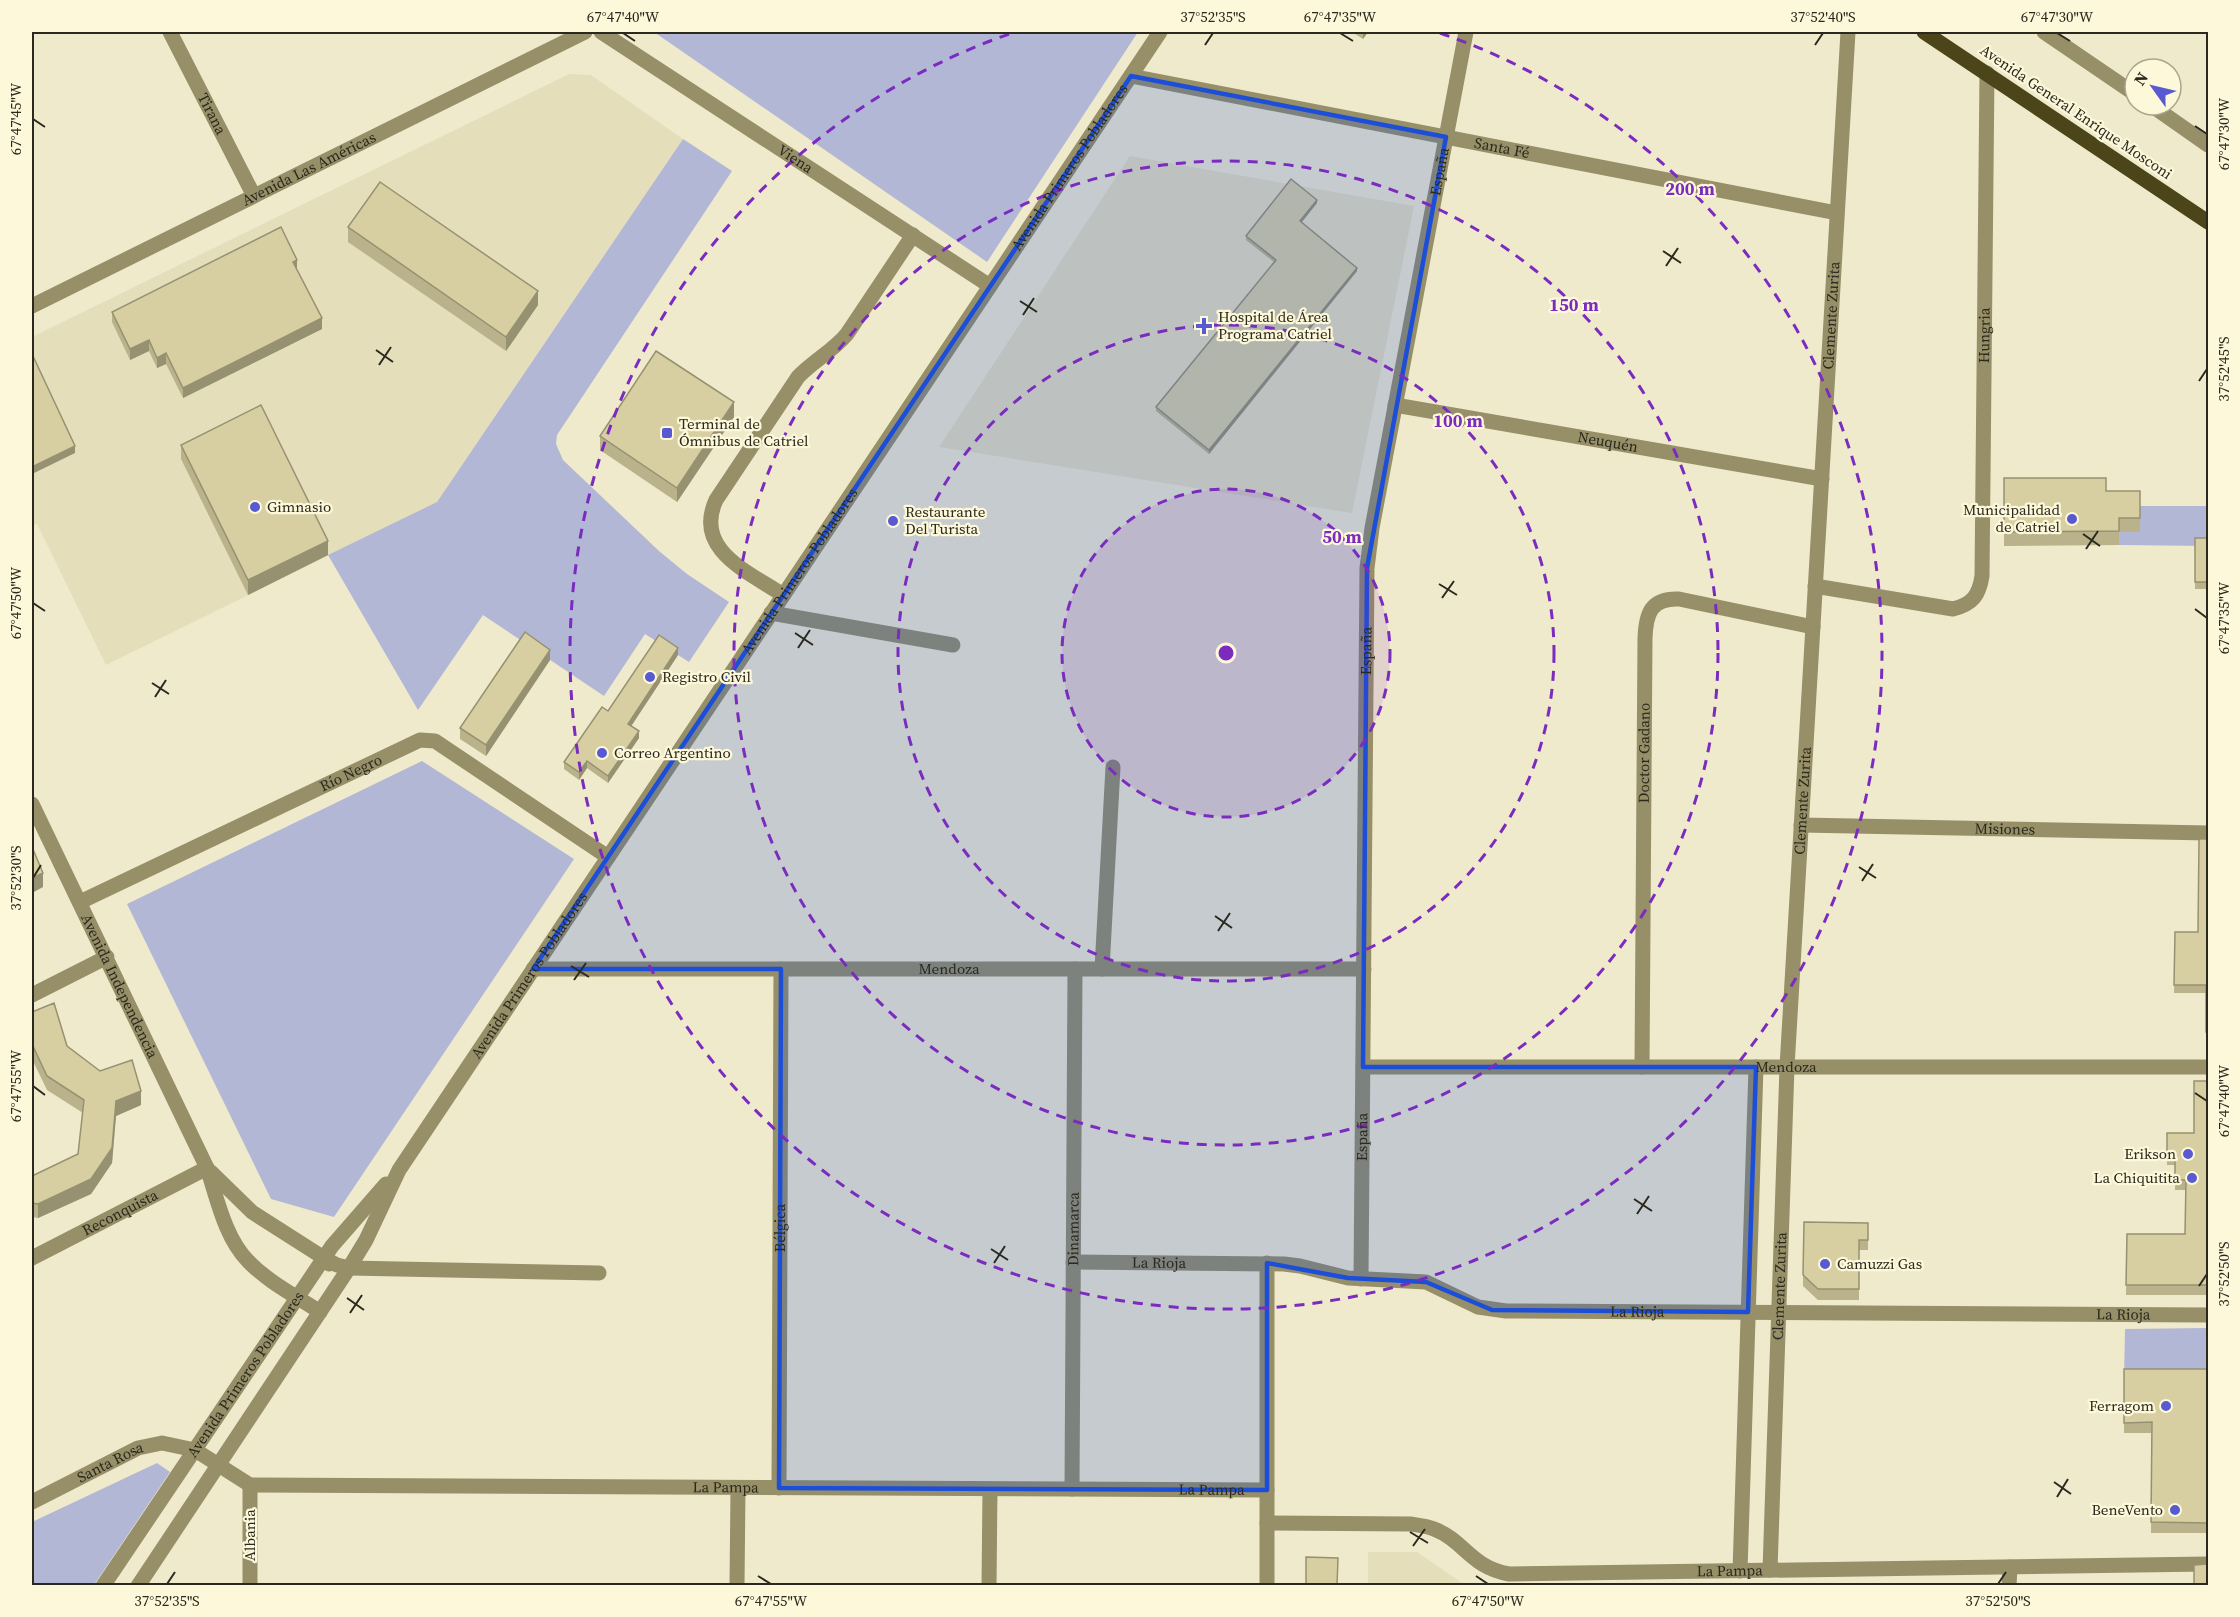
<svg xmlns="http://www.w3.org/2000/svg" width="2240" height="1617" viewBox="0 0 2240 1617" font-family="'Source Serif 4',serif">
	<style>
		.built { fill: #e5debb }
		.green { fill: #b2b7d5 }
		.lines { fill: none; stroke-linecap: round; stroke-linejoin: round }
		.minor { stroke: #968f68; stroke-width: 15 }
		.major { stroke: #4d451a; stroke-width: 15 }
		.wall { fill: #b9b28a }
		.shaded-wall { fill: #969171 }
		.building { fill: #d7cfa1; stroke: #969171; stroke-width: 1.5 }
		.marked { fill: #1d4ed8; fill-opacity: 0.2; stroke: #1d4ed8; stroke-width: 4.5; stroke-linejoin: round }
		.ticks { fill: none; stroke: #2b291e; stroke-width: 2 }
		.ring { fill: none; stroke: #7b2cbf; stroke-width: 3; stroke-dasharray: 10 8 }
		.poi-dot { fill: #575ad1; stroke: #fdf8da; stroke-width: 2 }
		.labels { text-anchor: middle; stroke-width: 4.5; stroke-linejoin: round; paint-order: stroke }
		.street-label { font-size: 15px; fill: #2b291e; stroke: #fdf8da }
		.poi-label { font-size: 15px; fill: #2b291e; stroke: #fdf8da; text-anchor: start }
		.centre { fill: #7b2cbf; stroke: #fdf8da; stroke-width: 3 }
		.ring-label { font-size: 18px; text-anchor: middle; font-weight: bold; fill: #7b2cbf; stroke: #fdf8da; stroke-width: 4.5; stroke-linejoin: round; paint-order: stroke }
		.neatline { fill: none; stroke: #2b291e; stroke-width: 2 }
		.ticks-label { font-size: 15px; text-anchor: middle; fill: #2b291e }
	</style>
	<rect width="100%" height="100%" fill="#f0eacd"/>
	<g class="built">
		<path d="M569 74 591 75 683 139 437 502 106 665 37 524 32 526V337Z"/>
		<path d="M1130 156 1414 206 1352 513 939 447Z"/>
		<path d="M1368 1552H1417L1465 1585H1368Z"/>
	</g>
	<g class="green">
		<path d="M654 32H1138L987 262Z"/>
		<path d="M683 139 732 171 557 435 556 444 563 460 659 551 687 574 729 602 689 662 645 634 604 696 483 615 418 710 328 555 437 502Z"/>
		<path d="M2140 506H2208V546L2119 545V532H2140Z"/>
		<path d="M422 761 574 859 334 1217 271 1199 127 904Z"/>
		<path d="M2208 1328V1380H2124L2125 1329Z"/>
		<path d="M157 1463 170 1472 94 1585H32V1522Z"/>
	</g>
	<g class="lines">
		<g class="minor">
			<path id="s1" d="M170 32 254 196"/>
			<path id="s2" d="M601 32 990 286"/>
			<path d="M2044 32 2135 94"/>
			<path id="s3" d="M1131 76 1837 213"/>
			<path d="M2151 105 2208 145"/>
			<path id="s4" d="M32 306 585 32"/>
			<path id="s5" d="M1395 405 1822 479"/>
			<path id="s6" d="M1815 586 1953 609C1973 604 1979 595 1982 576L1987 73"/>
			<path d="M783 595C749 572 693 550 716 500L798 377C813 361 833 351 847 334L913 235"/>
			<path d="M771 613 953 645"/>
			<path id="s7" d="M32 804 207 1168C217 1198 225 1238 248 1261 268 1282 296 1296 320 1312"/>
			<path id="s8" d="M1801 825 2208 833"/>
			<path id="s9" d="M80 902 420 740 435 741 608 857"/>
			<path id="s10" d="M533 969H1364"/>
			<path d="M1102 969 1113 767"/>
			<path d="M32 995 107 957"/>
			<path id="s11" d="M1363 1067H2208"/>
			<path id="s12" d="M1642 1067 1645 638C1646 613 1651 598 1679 599L1813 627"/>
			<path d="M211 1172 252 1212 324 1258 329 1264"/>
			<path id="s13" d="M32 1258 207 1168"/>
			<path d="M324 1258 337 1265 349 1268 599 1273"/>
			<path id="s14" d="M1073 1262 1284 1264 1300 1266 1348 1278 1426 1282 1478 1307 1506 1311 2208 1315"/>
			<path d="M1267 1263V1586"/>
			<path id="s15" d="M1361 1279 1367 568 1372 528 1466 32"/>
			<path id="s16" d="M779 1488 781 969"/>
			<path id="s17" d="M1072 1489 1075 969"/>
			<path id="s18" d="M32 1502 138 1448 162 1443 195 1450 250 1485 1267 1490"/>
			<path id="s19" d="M1267 1523 1411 1524C1418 1525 1427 1526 1434 1529 1465 1541 1470 1567 1509 1574L2208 1564"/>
			<path id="s20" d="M1770 1570 1787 1067 1848 32"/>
			<path d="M1740 1571 1756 1067"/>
			<path id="s21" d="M103 1586 332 1246 386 1184"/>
			<path id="s22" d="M138 1586 349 1268 366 1240 399 1170 1160 32"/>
			<path d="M250 1586V1485"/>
			<path d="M737 1586 738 1488"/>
			<path d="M989 1586 990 1489"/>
			<path d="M2009 1586 2010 1567"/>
		</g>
		<path class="major" d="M1924 32 2208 222"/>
	</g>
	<g class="wall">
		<path d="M1352 32H1368L1363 39Z"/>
		<path d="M1317 203 1302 222 1357 271 1209 454 1156 411V407L1274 262 1246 240V236Z"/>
		<path d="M348 227 538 305 506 351 348 242Z"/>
		<path d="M297 269 322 329 183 398 166 364 157 368 149 351 130 360 112 322V312Z"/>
		<path d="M734 417 677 502 600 450V436Z"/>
		<path d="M181 445 328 555 248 595 181 459Z"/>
		<path d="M2004 478 2106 491H2140V532H2119V545L2004 546Z"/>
		<rect x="2195" y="538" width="13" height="51"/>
		<path d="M678 655 631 726 639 738 608 783 587 768 579 780 564 769V762L608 711Z"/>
		<path d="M550 660 486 756 460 739V728Z"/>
		<path d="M2208 839V1040H2206V993H2174L2175 932H2198Z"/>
		<path d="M32 1012 67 1046 141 1105 116 1116 112 1163 91 1194 38 1218 32 1217V1176L78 1154 83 1113 47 1090 32 1059Z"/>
		<path d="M2208 1081V1295H2126L2127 1234H2185L2186 1190H2175V1165H2167V1133H2194Z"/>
		<path d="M1868 1223V1250H1859V1300H1818L1803 1286V1275Z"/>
		<path d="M2124 1369H2208V1533H2151L2152 1433H2124Z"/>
	</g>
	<g class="shaded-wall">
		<path d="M1363 32H1368L1363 39Z"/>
		<path d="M1317 200V203L1300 224V221Z"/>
		<path d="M297 260V271L293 262Z"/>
		<path d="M1357 268V271L1209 454V450Z"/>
		<path d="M538 291V305L506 351V337Z"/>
		<path d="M322 318V329L183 398V388Z"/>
		<path d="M149 340V351L130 360V349Z"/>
		<path d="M166 353V364L157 368V358Z"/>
		<path d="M734 402V417L677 502V488Z"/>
		<path d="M75 446V453L32 474V467Z"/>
		<path d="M328 541V555L248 595V580Z"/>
		<path d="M678 648V655L628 731V724Z"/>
		<path d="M550 650V660L486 756V745Z"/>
		<path d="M639 731V738L608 783V776Z"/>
		<path d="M587 761V768L579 780V772Z"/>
		<path d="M43 873V887L32 893V878Z"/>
		<path d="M141 1091V1105L116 1116 112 1163 91 1194 38 1218V1204L91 1179 116 1101Z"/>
	</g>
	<g class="building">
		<path d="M1291 179 1317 200 1300 221 1357 268 1209 450 1156 407 1276 260 1246 236Z"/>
		<path d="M380 182 538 291 506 337 348 227Z"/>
		<path d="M281 227 297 260 293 262 322 318 183 388 166 353 157 358 149 340 130 349 112 312Z"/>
		<path d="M656 351 734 402 677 488 600 436Z"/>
		<path d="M32 354 75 446 32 467Z"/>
		<path d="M261 405 328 541 248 580 181 445Z"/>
		<path d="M2004 478H2106V491H2140V518H2119V531L2004 532Z"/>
		<rect x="2195" y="538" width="13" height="44"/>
		<path d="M525 632 550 650 486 745 460 728Z"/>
		<path d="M659 635 678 648 628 724 639 731 608 776 587 761 579 772 564 762 602 707 608 711Z"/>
		<path d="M2199 839H2208V1032H2206V985H2174L2175 932H2198Z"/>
		<path d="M32 847 43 873 32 878Z"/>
		<path d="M54 1003 67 1046 100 1071 132 1060 141 1091 116 1101 112 1148 91 1179 38 1204 32 1203V1176L78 1154 84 1100 47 1076 32 1044V1012Z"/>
		<path d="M2194 1081H2208V1285H2126L2127 1234H2185L2186 1180H2175V1155H2167V1133H2194Z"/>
		<path d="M1804 1222 1868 1223V1240H1859V1289H1818L1803 1275Z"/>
		<path d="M2124 1369H2208V1523L2151 1522 2152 1422 2124 1423Z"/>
		<path d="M1306 1557 1338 1558 1337 1586H1306Z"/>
		<path d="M2208 1564V1586H2194V1565Z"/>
	</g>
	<path class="marked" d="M1131 76 1446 137 1367 568 1363 1067H1756L1748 1312 1492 1310 1426 1282 1348 1278 1267 1263V1490L779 1488 781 969H533Z"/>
	<path class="ticks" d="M623 33 635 41M1340 33 1353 41M2057 33 2070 41M1205 45 1213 33M1815 45 1823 33M33 119 45 127M2195 126 2207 134M1663 251 1681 263M1666 266 1678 248M1020 301 1037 312M1023 315 1034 298M376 350 393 362M379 365 391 347M2199 381 2207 369M2083 534 2100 546M2086 549 2098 531M1439 584 1457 595M1442 598 1454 581M33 603 45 611M2195 609 2207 618M795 633 813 645M798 648 810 630M152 683 169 694M155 697 166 680M1859 867 1876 878M33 878 41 865M1862 881 1873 864M1215 916 1232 928M1218 931 1230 913M571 966 589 977M574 980 586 963M33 1086 45 1095M2195 1093 2207 1101M1634 1199 1652 1211M1637 1214 1649 1196M991 1249 1008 1260M994 1263 1005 1246M2199 1286 2207 1274M347 1298 364 1310M350 1313 362 1295M2054 1482 2071 1494M2057 1497 2068 1479M1410 1532 1428 1543M1413 1546 1425 1529M758 1576 771 1584M1476 1576 1488 1584M167 1584 175 1572M1998 1584 2006 1572"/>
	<circle cx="1226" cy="653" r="164" fill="#7b2cbf" fill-opacity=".12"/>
	<g class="ring">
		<circle cx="1226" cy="653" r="164"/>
		<circle cx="1226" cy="653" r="328"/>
		<circle cx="1226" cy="653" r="492"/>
		<path d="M1440 33A656 656 0 1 1 1012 33"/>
	</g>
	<g class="poi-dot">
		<path d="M1201 317h6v6h6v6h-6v6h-6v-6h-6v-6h6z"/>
		<rect x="661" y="427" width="12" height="12" rx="3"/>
		<circle cx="255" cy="507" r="6"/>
		<circle cx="2072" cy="519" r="6"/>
		<circle cx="893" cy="521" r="6"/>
		<circle cx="650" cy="677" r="6"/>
		<circle cx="602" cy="753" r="6"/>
		<circle cx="2188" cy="1154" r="6"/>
		<circle cx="2192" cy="1178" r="6"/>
		<circle cx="1825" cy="1264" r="6"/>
		<circle cx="2166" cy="1406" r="6"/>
		<circle cx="2175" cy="1510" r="6"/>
	</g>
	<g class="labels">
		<g class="street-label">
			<text transform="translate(2076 112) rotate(34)" y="5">Avenida General Enrique Mosconi</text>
			<text dy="5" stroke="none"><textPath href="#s1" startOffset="92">Tirana</textPath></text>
			<text dy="5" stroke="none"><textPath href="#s3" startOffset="378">Santa Fé</textPath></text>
			<text dy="5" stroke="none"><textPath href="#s2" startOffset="232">Viena</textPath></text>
			<text dy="5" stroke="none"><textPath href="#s22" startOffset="1698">Avenida Primeros Pobladores</textPath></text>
			<text dy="5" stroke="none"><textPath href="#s4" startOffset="309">Avenida Las Américas</textPath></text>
			<text dy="5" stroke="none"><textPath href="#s15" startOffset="1114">España</textPath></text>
			<text dy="5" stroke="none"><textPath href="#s20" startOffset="1256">Clemente Zurita</textPath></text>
			<text dy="5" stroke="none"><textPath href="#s6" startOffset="428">Hungria</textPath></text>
			<text dy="5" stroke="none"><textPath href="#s5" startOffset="216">Neuquén</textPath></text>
			<text dy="5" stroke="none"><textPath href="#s22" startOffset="1212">Avenida Primeros Pobladores</textPath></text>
			<text dy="5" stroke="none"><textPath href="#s15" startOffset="628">España</textPath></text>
			<text dy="5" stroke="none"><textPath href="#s12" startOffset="314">Doctor Gadano</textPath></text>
			<text dy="5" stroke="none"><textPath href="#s9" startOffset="300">Río Negro</textPath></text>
			<text dy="5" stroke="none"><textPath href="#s20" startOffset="770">Clemente Zurita</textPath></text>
			<text dy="5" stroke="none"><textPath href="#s8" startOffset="204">Misiones</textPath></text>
			<text dy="5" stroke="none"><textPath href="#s10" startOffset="416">Mendoza</textPath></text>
			<text dy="5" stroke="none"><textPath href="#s22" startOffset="726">Avenida Primeros Pobladores</textPath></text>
			<text dy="5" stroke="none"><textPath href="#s7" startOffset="202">Avenida Independencia</textPath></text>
			<text dy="5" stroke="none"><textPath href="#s11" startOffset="423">Mendoza</textPath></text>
			<text dy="5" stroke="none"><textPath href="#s15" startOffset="142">España</textPath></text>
			<text dy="5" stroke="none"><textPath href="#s13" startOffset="99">Reconquista</textPath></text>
			<text dy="5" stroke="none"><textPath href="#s16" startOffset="260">Bélgica</textPath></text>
			<text dy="5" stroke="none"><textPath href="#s17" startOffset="260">Dinamarca</textPath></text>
			<text dy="5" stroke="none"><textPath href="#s14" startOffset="86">La Rioja</textPath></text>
			<text dy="5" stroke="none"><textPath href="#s20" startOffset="284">Clemente Zurita</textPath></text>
			<text dy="5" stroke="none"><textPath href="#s14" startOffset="572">La Rioja</textPath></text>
			<text dy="5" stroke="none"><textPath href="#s14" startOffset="1058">La Rioja</textPath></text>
			<text dy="5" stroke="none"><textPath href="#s21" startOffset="255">Avenida Primeros Pobladores</textPath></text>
			<text dy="5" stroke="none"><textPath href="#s18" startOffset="88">Santa Rosa</textPath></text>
			<text dy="5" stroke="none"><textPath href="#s18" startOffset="718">La Pampa</textPath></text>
			<text dy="5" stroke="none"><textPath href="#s18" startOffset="1204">La Pampa</textPath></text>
			<text transform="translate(250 1535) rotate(-90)" y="5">Albania</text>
			<text dy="5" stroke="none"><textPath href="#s19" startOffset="477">La Pampa</textPath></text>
		</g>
		<g class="poi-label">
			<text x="1218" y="322">Hospital de Área<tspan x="1218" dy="17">Programa Catriel</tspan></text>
			<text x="679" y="429">Terminal de<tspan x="679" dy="17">Ómnibus de Catriel</tspan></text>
			<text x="267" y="512">Gimnasio</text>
			<text x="2060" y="515" text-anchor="end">Municipalidad<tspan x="2060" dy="17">de Catriel</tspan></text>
			<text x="905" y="517">Restaurante<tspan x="905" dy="17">Del Turista</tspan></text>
			<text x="662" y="682">Registro Civil</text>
			<text x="614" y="758">Correo Argentino</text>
			<text x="2176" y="1159" text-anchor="end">Erikson</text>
			<text x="2180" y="1183" text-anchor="end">La Chiquitita</text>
			<text x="1837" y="1269">Camuzzi Gas</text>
			<text x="2154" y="1411" text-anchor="end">Ferragom</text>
			<text x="2163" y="1515" text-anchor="end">BeneVento</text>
		</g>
	</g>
	<circle cx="1226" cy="653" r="9" class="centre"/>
	<g class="ring-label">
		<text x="1690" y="195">200 m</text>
		<text x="1574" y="311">150 m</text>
		<text x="1458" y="427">100 m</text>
		<text x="1342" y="543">50 m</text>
	</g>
	<rect width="2240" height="1617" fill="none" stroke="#fdf8da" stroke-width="66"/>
	<g transform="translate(2153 87) rotate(304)"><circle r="28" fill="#fdf8da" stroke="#a9a58f" stroke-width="1.5"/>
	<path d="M0-4.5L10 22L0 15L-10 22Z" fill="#575ad1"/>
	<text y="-9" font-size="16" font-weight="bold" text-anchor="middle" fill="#2b291e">N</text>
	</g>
	<rect x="33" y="33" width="2174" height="1551" class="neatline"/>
	<g class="ticks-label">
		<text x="623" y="22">67°47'40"W</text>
		<text x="1213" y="22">37°52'35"S</text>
		<text x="1340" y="22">67°47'35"W</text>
		<text x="1823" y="22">37°52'40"S</text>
		<text x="2057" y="22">67°47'30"W</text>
		<text transform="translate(16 119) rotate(-90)" y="5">67°47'45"W</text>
		<text transform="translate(2224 134) rotate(-90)" y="5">67°47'30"W</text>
		<text transform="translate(2224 369) rotate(-90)" y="5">37°52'45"S</text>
		<text transform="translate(16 603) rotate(-90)" y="5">67°47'50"W</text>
		<text transform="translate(2224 618) rotate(-90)" y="5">67°47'35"W</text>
		<text transform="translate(16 878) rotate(-90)" y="5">37°52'30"S</text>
		<text transform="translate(16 1086) rotate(-90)" y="5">67°47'55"W</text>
		<text transform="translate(2224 1101) rotate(-90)" y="5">67°47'40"W</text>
		<text transform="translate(2224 1274) rotate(-90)" y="5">37°52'50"S</text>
		<text x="167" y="1606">37°52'35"S</text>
		<text x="771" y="1606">67°47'55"W</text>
		<text x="1488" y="1606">67°47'50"W</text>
		<text x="1998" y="1606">37°52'50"S</text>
	</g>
</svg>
